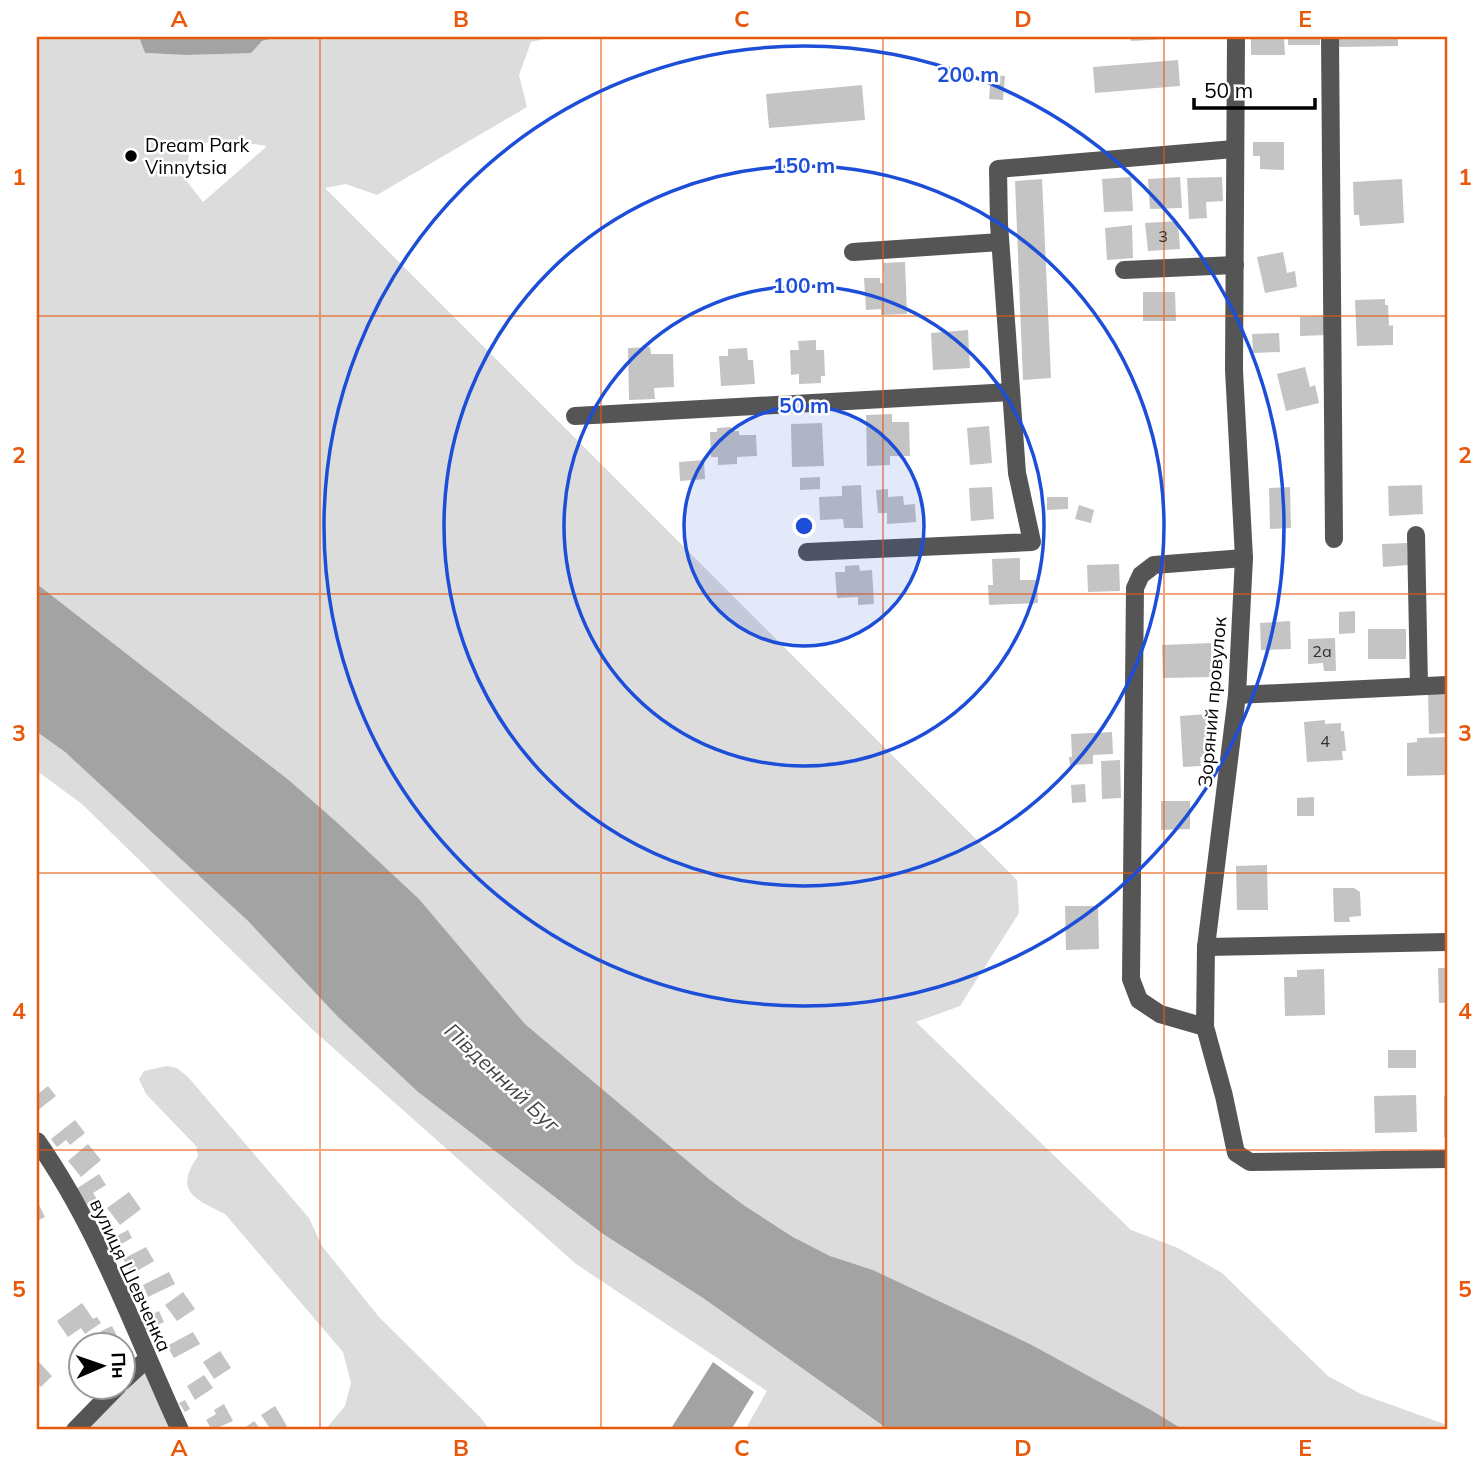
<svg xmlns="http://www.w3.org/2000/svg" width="1484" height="1467" viewBox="0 0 1484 1467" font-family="Mulish,sans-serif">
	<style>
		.green { fill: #dcdcdc; fill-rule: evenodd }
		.water { fill: #a3a3a3 }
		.building { fill: #c4c4c4 }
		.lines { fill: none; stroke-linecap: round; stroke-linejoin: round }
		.minor { stroke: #555; stroke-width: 18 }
		.grid { fill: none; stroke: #e8590c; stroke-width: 2; stroke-opacity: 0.55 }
		.ring { fill: none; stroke: #1d4ed8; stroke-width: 3.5 }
		.poi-dot { fill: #000; stroke: #fff; stroke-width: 2.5 }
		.labels { text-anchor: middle; stroke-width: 5; stroke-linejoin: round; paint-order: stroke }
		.number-label { font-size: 16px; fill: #313131 }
		.poi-label { font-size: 19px; fill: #000; stroke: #fff; text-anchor: start }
		.street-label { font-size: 19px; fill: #000; stroke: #fff }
		.water-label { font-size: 21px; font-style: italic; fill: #444; stroke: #fff }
		.centre { fill: #1d4ed8; stroke: #fff; stroke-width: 3.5 }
		.ring-label { font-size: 21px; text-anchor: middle; font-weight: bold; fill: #1d4ed8; stroke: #fff; stroke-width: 5; stroke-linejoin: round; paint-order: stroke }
		.neatline { fill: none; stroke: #e8590c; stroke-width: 2.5 }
		.grid-label { font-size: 23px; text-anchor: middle; font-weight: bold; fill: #e8590c }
	</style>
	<rect width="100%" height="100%" fill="#fff"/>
	<g class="green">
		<path d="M37 37H139L145 53 187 55 213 54 279 37H553L531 42 519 75 527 107 377 195 346 184 325 188 1017 880 1019 913 960 1006 916 1022 1131 1230 1178 1248 1222 1273 1328 1376 1361 1394 1447 1425V1430H1184L1151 1410 1030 1344 873 1270 830 1256 793 1237 745 1206 709 1179 525 1024 419 899 341 826 290 781 37 584ZM221 139 267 146 203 202 185 179 190 147Z"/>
		<path d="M37 732 65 752 248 921 338 1017 418 1092 603 1234 703 1298 889 1430H745L767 1391 576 1264 313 1030 82 804 37 771Z"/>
		<path d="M167 1066 177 1068 188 1077 309 1218 322 1246 379 1317 480 1417 490 1430H325L345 1406 351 1383 343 1352 225 1214C195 1199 173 1192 198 1156L196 1146 146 1094 139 1079 144 1071Z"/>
		<path d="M147 1359 180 1430H82Z"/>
	</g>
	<g class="water">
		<path d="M139 37H279L262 41 251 53 186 55 145 53Z"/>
		<path d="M37 584 290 781 341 826 419 899 525 1024 709 1179 745 1206 793 1237 830 1256 873 1270 1030 1344 1151 1410 1184 1430H889L703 1298 603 1234 418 1092 338 1017 248 921 65 752 37 732Z"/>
		<path d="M713 1362 754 1392 731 1430H670Z"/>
	</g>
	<g class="building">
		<path d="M1131 37H1166V39L1131 41Z"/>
		<path d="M1251 37H1284L1285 55H1251Z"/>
		<rect x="1288" y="37" width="32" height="8"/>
		<path d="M1339 37H1398V46L1339 47Z"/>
		<path d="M1178 60 1180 86 1095 93 1093 67Z"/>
		<path d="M991 75 1005 76 1003 100 989 99Z"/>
		<path d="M862 85 865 120 769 128 766 94Z"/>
		<path d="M1253 142H1284V170L1260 169V156H1253Z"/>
		<path d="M1131 177 1133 211 1104 212 1102 179Z"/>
		<path d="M1180 177 1182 208 1150 209 1148 179Z"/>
		<path d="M1222 177 1223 201 1206 202 1207 218 1189 219 1187 178Z"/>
		<path d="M1042 179 1051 378 1023 380 1015 181Z"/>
		<path d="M1402 179 1404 223 1360 226 1359 215H1354L1353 182Z"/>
		<path d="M1178 221 1180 249 1148 251 1145 223Z"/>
		<path d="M1132 225 1133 258 1107 260 1105 228Z"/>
		<path d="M1283 252 1287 273 1295 271 1297 287 1265 293 1257 257Z"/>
		<path d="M905 262 907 314 881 315V309L866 310 864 278H880V283H884L883 263Z"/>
		<path d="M1143 292H1175L1176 321H1143Z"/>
		<path d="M1385 299V305H1388L1389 326 1393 325V345L1357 346 1355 300Z"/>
		<path d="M1327 316V335L1300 336V317Z"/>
		<path d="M968 330 970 368 933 370 931 333Z"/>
		<path d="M1279 333 1280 352 1253 353 1252 334Z"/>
		<path d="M816 340V350H824L825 376H821V383L799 384V374L791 375 790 350H799L798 341Z"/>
		<path d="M650 347 651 354H673L674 387 654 388 655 399 629 400 628 348Z"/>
		<path d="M747 348 748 360H753L755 384 721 386 719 356H728V349Z"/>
		<path d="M1305 367 1310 387 1315 385 1319 403 1286 411 1277 374Z"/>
		<path d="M892 414V422H909L910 456H890V465L867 466 866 415Z"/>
		<path d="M822 423 824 466 792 467 791 424Z"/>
		<path d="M989 426 992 463 970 465 967 428Z"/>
		<path d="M731 427V431H739V435H756L757 456 737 457V464L718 465V457H711L710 432H717V428Z"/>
		<path d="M704 460 705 479 680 481 679 462Z"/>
		<path d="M820 477V489L800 490V478Z"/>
		<path d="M861 485 863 528H844L843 519 820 520 819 497 842 496V486Z"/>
		<path d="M1422 485 1423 514 1389 516 1388 486Z"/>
		<path d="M992 487 994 519 971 521 969 488Z"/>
		<path d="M1290 487 1291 528 1270 529 1269 488Z"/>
		<path d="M888 489V497L903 496 904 505 915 504 916 522 887 524V513H878L876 490Z"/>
		<path d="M1047 497H1068V509L1047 510Z"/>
		<path d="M1079 505 1094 510 1091 523 1075 519Z"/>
		<path d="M1407 543 1408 565 1383 567 1382 544Z"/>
		<path d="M1020 558V580H1037L1038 603 989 605 988 585H993L992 559Z"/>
		<path d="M1119 564 1120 591 1088 592 1087 565Z"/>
		<path d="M859 565 860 571 872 570 874 604 858 605V597L837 598 835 572H845V566Z"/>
		<path d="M1355 611V633L1339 634V612Z"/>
		<path d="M1290 621 1291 649 1261 650 1260 623Z"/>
		<rect x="1368" y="629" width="38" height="30"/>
		<path d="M1335 638 1336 671H1324L1323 663 1308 664V639Z"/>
		<path d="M1211 643 1212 677 1163 678 1162 645Z"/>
		<path d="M1447 691V733L1429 734 1428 692Z"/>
		<path d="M1207 714 1210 756 1200 757 1201 766 1183 767 1180 716Z"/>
		<path d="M1325 720V724L1341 723V731H1344L1346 751H1342L1343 760 1307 762 1304 722Z"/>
		<path d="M1112 732 1113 754 1093 755V764L1070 765 1069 757H1072L1071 734Z"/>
		<path d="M1447 737V775L1407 776V743L1417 742V738Z"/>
		<path d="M1120 760 1121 798 1102 799 1101 761Z"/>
		<path d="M1085 784 1086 802 1072 803 1071 785Z"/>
		<path d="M1314 797V816H1297V798Z"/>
		<path d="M1161 801H1190V829L1161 830Z"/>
		<path d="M1267 865 1268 910H1237L1236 866Z"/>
		<path d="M1333 888H1354L1360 892 1361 916 1349 917 1350 922H1334Z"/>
		<path d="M1065 906H1098L1099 949 1066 950Z"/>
		<path d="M1438 968H1447V1003H1439Z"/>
		<path d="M1324 969 1325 1015 1285 1016 1284 977H1297V970Z"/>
		<rect x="1388" y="1050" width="28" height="18"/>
		<path d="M48 1086 56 1096 37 1111V1089L39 1093Z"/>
		<path d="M1416 1095 1417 1132 1375 1133 1374 1096Z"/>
		<rect x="1444" y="1096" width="3" height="41"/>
		<path d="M75 1120 85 1133 70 1145 66 1140 57 1147 51 1139Z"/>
		<path d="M88 1144 101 1160 81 1177 68 1161Z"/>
		<path d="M99 1174 106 1185 93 1193 97 1199 87 1205 76 1189Z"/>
		<path d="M129 1192 141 1209 120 1225 107 1208Z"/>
		<path d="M37 1201 45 1217 37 1221Z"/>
		<path d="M128 1230 132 1238 114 1248 109 1240Z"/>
		<path d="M146 1247 154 1261 132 1274 123 1259Z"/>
		<path d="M169 1272 175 1284 148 1297 143 1285Z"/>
		<path d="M183 1292 195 1309 177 1321 165 1305Z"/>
		<path d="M82 1303 93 1319 97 1317 101 1323 85 1334 81 1328 68 1337 57 1321Z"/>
		<path d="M159 1311 164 1322 144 1331 139 1320Z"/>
		<path d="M112 1326 117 1336 106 1341 101 1331Z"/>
		<path d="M193 1332 200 1344 174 1358 167 1346Z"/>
		<path d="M220 1351 231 1368 214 1379 203 1362Z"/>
		<path d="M37 1360 52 1376 41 1387 37 1382Z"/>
		<path d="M204 1375 213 1388 195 1400 187 1386Z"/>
		<path d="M185 1400 190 1409 185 1412 179 1403Z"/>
		<path d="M224 1404 233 1421 212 1430 206 1420 216 1414 214 1410Z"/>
		<path d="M275 1406 287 1426 280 1430H271L261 1415Z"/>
		<path d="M254 1421 261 1430H242Z"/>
	</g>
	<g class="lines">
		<g class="minor">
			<path d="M1236 37 1234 370 1244 558 1237 695 1206 947 1205 1027 1224 1096 1236 1153 1250 1162 1447 1159"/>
			<path d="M1330 37 1334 539"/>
			<path d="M853 252 1000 242"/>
			<path d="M1124 270 1235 265"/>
			<path d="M575 416 1011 392"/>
			<path d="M1416 535 1419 686"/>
			<path d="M807 552 1032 542 1017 473 999 224 998 169 1234 149"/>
			<path d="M1237 695 1447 685"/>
			<path d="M1206 947 1447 942"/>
			<path d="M1205 1027 1160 1014 1139 1000 1131 979 1135 588 1141 575 1154 565 1244 558"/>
			<path d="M37 1141C99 1229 135 1333 180 1430"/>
			<path d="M122 1382 147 1359"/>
			<path d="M75 1430 118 1386"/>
		</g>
	</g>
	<path class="grid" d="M320 37V1430M601 37V1430M883 37V1430M1164 37V1430M37 316H1447M37 594H1447M37 873H1447M37 1150H1447"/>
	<circle cx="804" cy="526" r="120" fill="#1d4ed8" fill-opacity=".12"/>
	<g class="ring">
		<circle cx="804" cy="526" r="120"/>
		<circle cx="804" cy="526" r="240"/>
		<circle cx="804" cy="526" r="360"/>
		<circle cx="804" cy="526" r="480"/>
	</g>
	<circle class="poi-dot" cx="131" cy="156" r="7"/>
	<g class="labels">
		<g class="number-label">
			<text x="1163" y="242">3</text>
			<text x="1322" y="657">2а</text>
			<text x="1325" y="747">4</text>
		</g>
		<g class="poi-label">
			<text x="145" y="152">Dream Park<tspan x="145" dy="22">Vinnytsia</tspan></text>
		</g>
		<g class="street-label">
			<text transform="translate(1212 702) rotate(-85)" y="7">Зоряний провулок</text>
			<text transform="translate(131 1275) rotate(65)" y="7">вулиця Шевченка</text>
		</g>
		<g class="water-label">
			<text transform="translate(502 1078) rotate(43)" y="7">Південний Буг</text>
		</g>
	</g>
	<circle cx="804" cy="526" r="10" class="centre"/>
	<g class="ring-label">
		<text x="968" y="82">200 m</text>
		<text x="804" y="173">150 m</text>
		<text x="804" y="293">100 m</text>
		<text x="804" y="413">50 m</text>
	</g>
	<rect width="1484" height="1467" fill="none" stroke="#ffffff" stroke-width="77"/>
	<g transform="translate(102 1366) rotate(88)"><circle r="33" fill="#ffffff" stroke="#999999" stroke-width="2"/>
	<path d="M0-5L12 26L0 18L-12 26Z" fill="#000000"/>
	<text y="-10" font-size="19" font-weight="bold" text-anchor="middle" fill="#000000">Пн</text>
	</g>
	<path d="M1194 98v10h121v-10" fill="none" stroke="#000000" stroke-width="3.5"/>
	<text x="1204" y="98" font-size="21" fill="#000000" stroke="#ffffff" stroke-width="5" paint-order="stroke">50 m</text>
	<rect x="38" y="38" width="1408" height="1390" class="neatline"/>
	<g class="grid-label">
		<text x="179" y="27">A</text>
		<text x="461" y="27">B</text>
		<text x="742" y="27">C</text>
		<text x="1023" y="27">D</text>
		<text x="1305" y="27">E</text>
		<text x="19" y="185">1</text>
		<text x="1465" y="185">1</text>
		<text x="19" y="463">2</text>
		<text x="1465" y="463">2</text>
		<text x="19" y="741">3</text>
		<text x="1465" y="741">3</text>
		<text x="19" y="1019">4</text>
		<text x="1465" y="1019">4</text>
		<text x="19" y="1297">5</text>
		<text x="1465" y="1297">5</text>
		<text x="179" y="1456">A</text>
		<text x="461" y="1456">B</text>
		<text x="742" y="1456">C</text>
		<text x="1023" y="1456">D</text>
		<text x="1305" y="1456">E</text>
	</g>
</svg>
